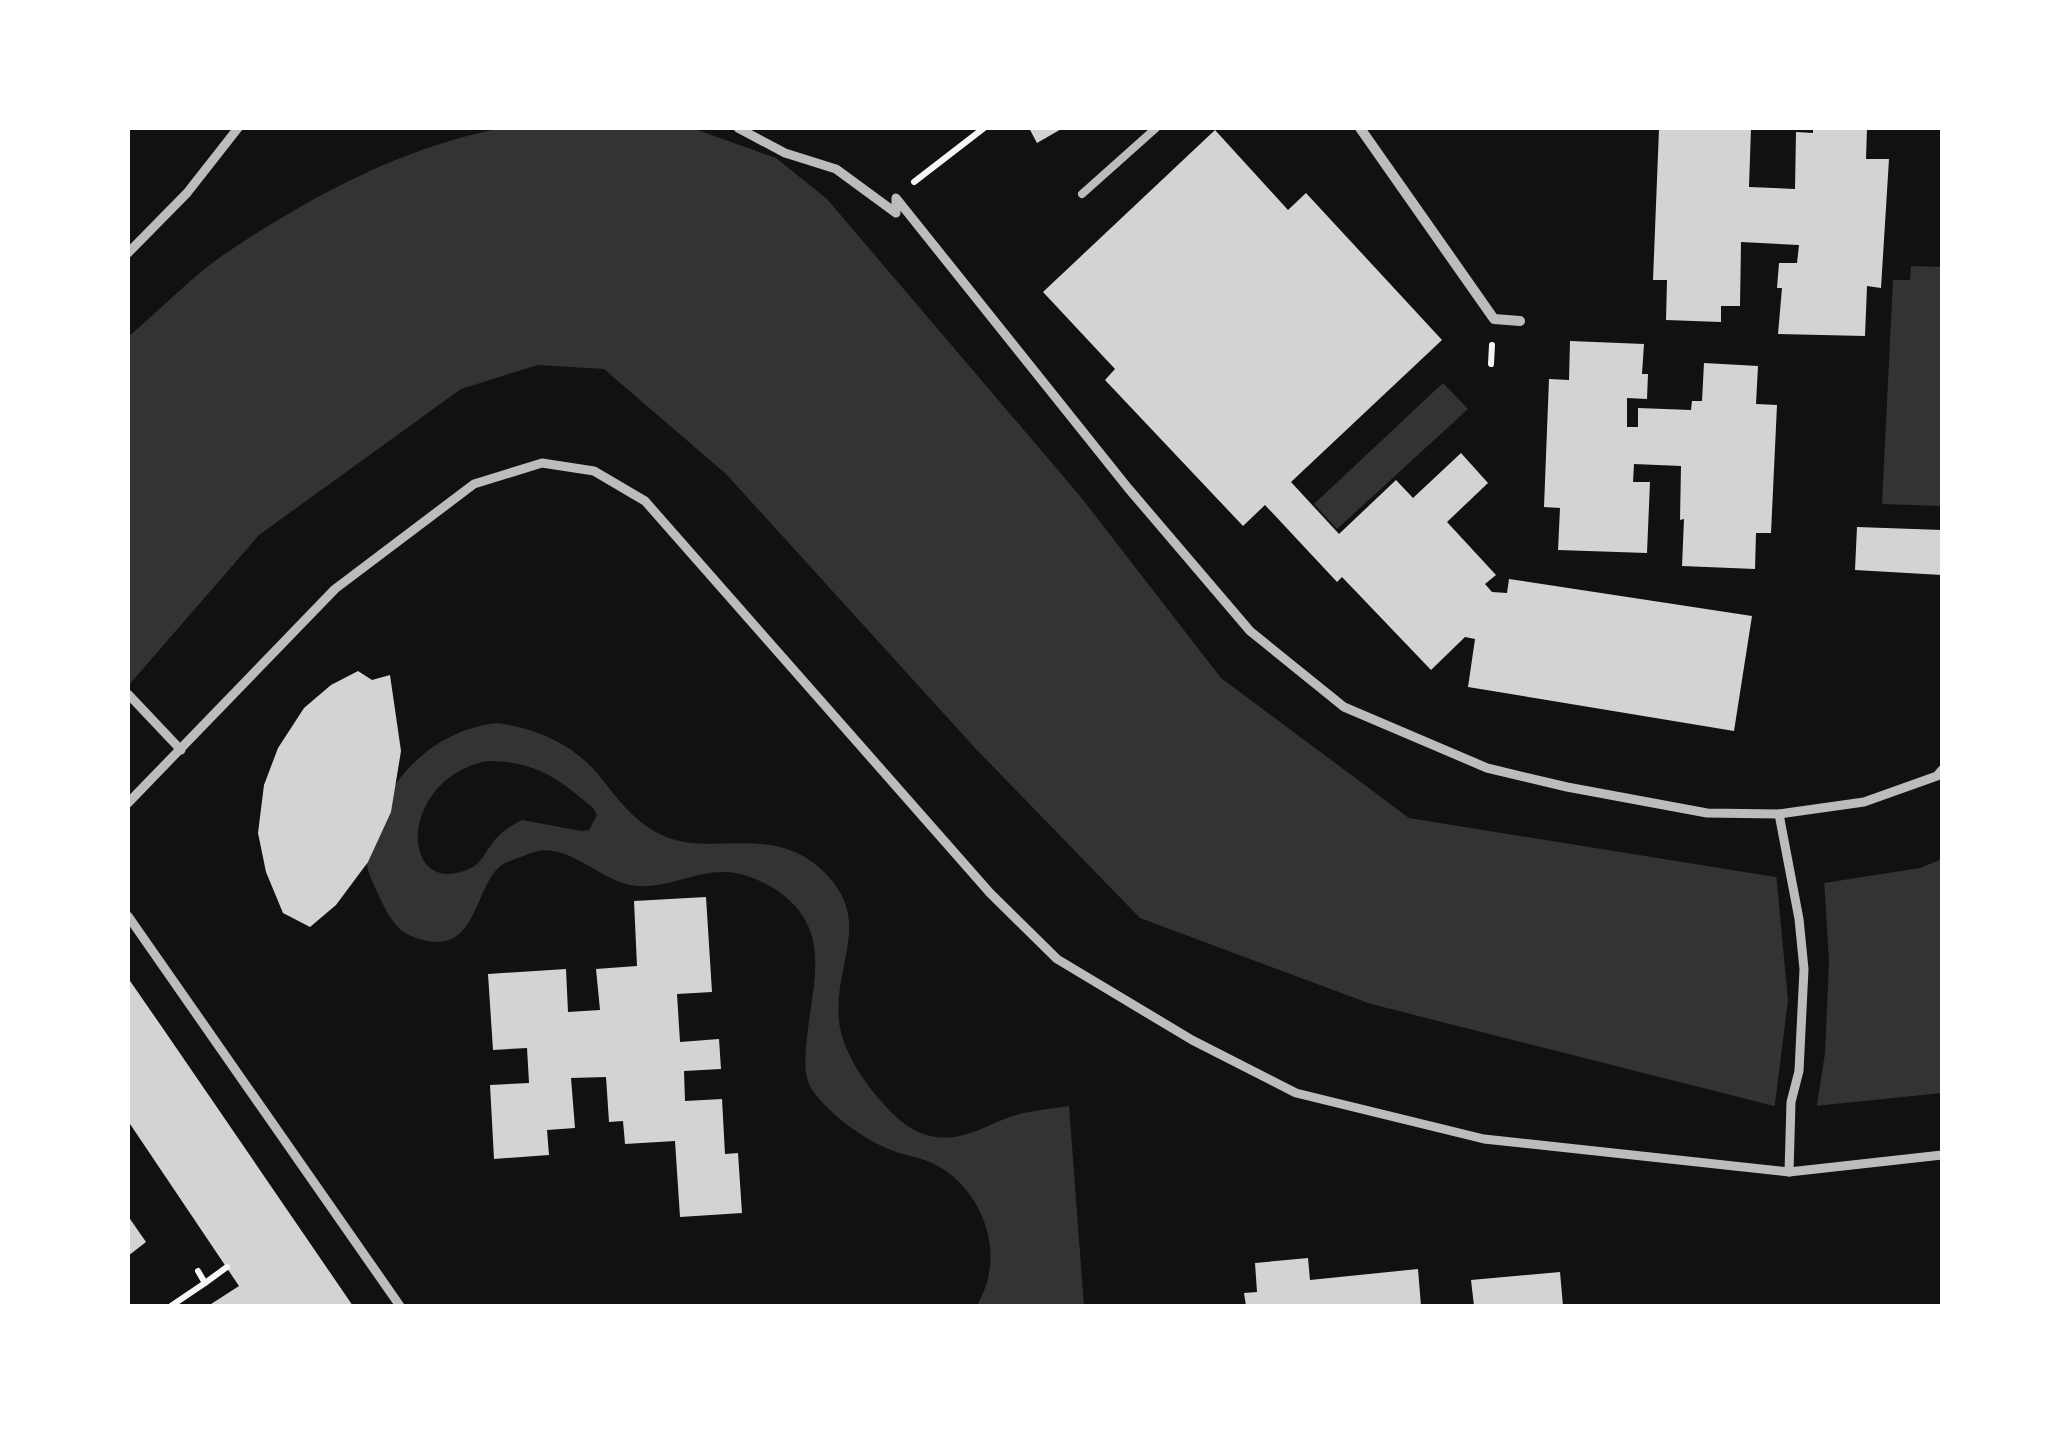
<svg xmlns="http://www.w3.org/2000/svg" width="2070" height="1434" viewBox="0 0 2070 1434" font-family="Raleway,sans-serif">
	<style>
		.water { fill: #333; fill-rule: evenodd }
		.pier { fill: #111 }
		.building { fill: #d3d3d3 }
		.lines { fill: none; stroke-linecap: round; stroke-linejoin: round }
		.path { stroke: #f5f5f5; stroke-width: 6 }
		.service { stroke: #bcbcbc; stroke-width: 8 }
		.pedestrian { stroke: #bcbcbc; stroke-width: 9 }
		.minor { stroke: #bcbcbc; stroke-width: 10 }
	</style>
	<rect width="100%" height="100%" fill="#111"/>
	<g class="water">
		<path d="M502 128H692L776 158 827 199 1080 496 1221 678 1409 818 1818 884 1920 868 1942 859V1093L1786 1109 1371 1004 1140 918 975 748 726 474 604 369 538 365 461 389 259 535 128 686V337C160 310 191 277 226 253 310 197 402 147 502 128Z"/>
		<path d="M1911 266 1942 267V506L1882 504 1893 280H1910Z"/>
		<path d="M1443 383 1468 409 1337 529 1314 504Z"/>
		<path d="M497 723C536 728 571 743 597 773 614 794 627 813 649 828 704 865 766 818 822 870 875 920 833 963 839 1021 842 1049 862 1080 881 1101 896 1118 912 1134 936 1137 967 1141 989 1123 1016 1115 1033 1110 1052 1109 1069 1106L1084 1306H977C981 1297 986 1288 988 1278 999 1235 974 1183 934 1164 921 1157 905 1156 891 1150 865 1140 830 1115 813 1091 804 1078 805 1063 806 1048 810 988 837 930 775 889 762 881 742 872 726 872 696 871 668 888 637 886 603 884 573 845 538 851 529 853 519 858 510 861 470 873 485 968 409 935 394 928 385 909 378 894 372 881 364 865 366 851 367 842 373 831 376 822 395 769 441 729 497 723ZM487 761C535 761 558 778 593 808L597 815 589 830 581 831 522 820C510 826 499 833 491 845 485 853 481 863 471 868 400 902 395 780 487 761Z"/>
	</g>
	<path class="pier" d="M1776 872 1824 878 1829 962 1825 1053 1816 1111 1786 1114 1774 1111 1788 1000Z"/>
	<g class="building">
		<path d="M1029 128H1063L1037 143Z"/>
		<path d="M1751 128 1749 187 1795 189 1796 132 1813 133V128H1867L1866 159H1889L1881 288 1867 286 1865 336 1778 334 1782 288H1777L1779 263H1797L1799 245 1741 242 1740 306H1721V322L1666 320 1667 280H1653L1659 129Z"/>
		<path d="M1215 130 1288 210 1306 193 1442 340 1291 482 1339 534 1396 480 1413 498 1461 453 1488 483 1447 522 1496 575 1485 584 1492 592 1507 593 1509 579 1752 616 1734 731 1468 687 1475 639 1465 637 1431 670 1342 577 1337 582 1265 505 1243 526 1105 380 1115 369 1043 292Z"/>
		<path d="M1570 341 1644 344 1642 374H1648L1647 399 1627 398V427H1638V408L1691 410 1692 401H1702L1704 363 1758 366 1756 404 1777 405 1771 533H1756L1755 569 1682 566 1684 519 1680 520 1681 466 1634 464 1633 482H1650L1647 553 1558 550 1560 508 1544 507 1549 379 1569 380Z"/>
		<path d="M1857 527 1942 530V575L1855 570Z"/>
		<path d="M358 671 372 680 390 675 401 751 391 812 368 862 336 905 310 927 283 913 266 872 258 833 264 785 278 748 304 708 331 685Z"/>
		<path d="M706 897 712 992 677 994 680 1042 719 1039 721 1069 684 1071 685 1101 722 1099 725 1154 738 1153 742 1213 680 1217 675 1141 625 1144 623 1121 609 1122 606 1077 571 1078 575 1128 547 1130 549 1155 494 1159 490 1085 529 1083 527 1048 493 1050 488 974 566 969 568 1012 600 1010 596 969 637 966 634 901Z"/>
		<path d="M128 978 164 1030 353 1306H208L239 1286 128 1121Z"/>
		<path d="M128 1216 146 1242 128 1256Z"/>
		<path d="M1308 1258 1310 1280 1418 1269 1421 1306H1246L1244 1293 1257 1292 1255 1263Z"/>
		<path d="M1560 1272 1563 1306H1474L1471 1280Z"/>
	</g>
	<g class="lines">
		<g class="path">
			<path d="M914 182 984 128"/>
			<path d="M1491 364 1492 345"/>
			<path d="M198 1271 205 1283 227 1267"/>
			<path d="M171 1306 205 1283"/>
		</g>
		<path class="service" d="M1082 194 1156 128"/>
		<g class="pedestrian">
			<path d="M738 128 785 153 836 169 896 213V198L1128 488 1250 631 1344 707 1487 768 1567 787 1707 813 1779 814 1864 802 1937 776 1942 770"/>
			<path d="M128 253 187 193 238 128"/>
			<path d="M128 694 181 750"/>
			<path d="M128 803 335 589 474 484 542 463 594 471 645 501 990 893 1057 959 1192 1040 1296 1093 1484 1139 1789 1172 1942 1155"/>
			<path d="M1779 814 1799 919 1804 969 1799 1071 1791 1102 1789 1172"/>
			<path d="M128 916 400 1306"/>
		</g>
		<path class="minor" d="M1360 128 1494 319 1520 321"/>
	</g>
	<rect width="2070" height="1434" fill="none" stroke="#ffffff" stroke-width="260"/>
</svg>
